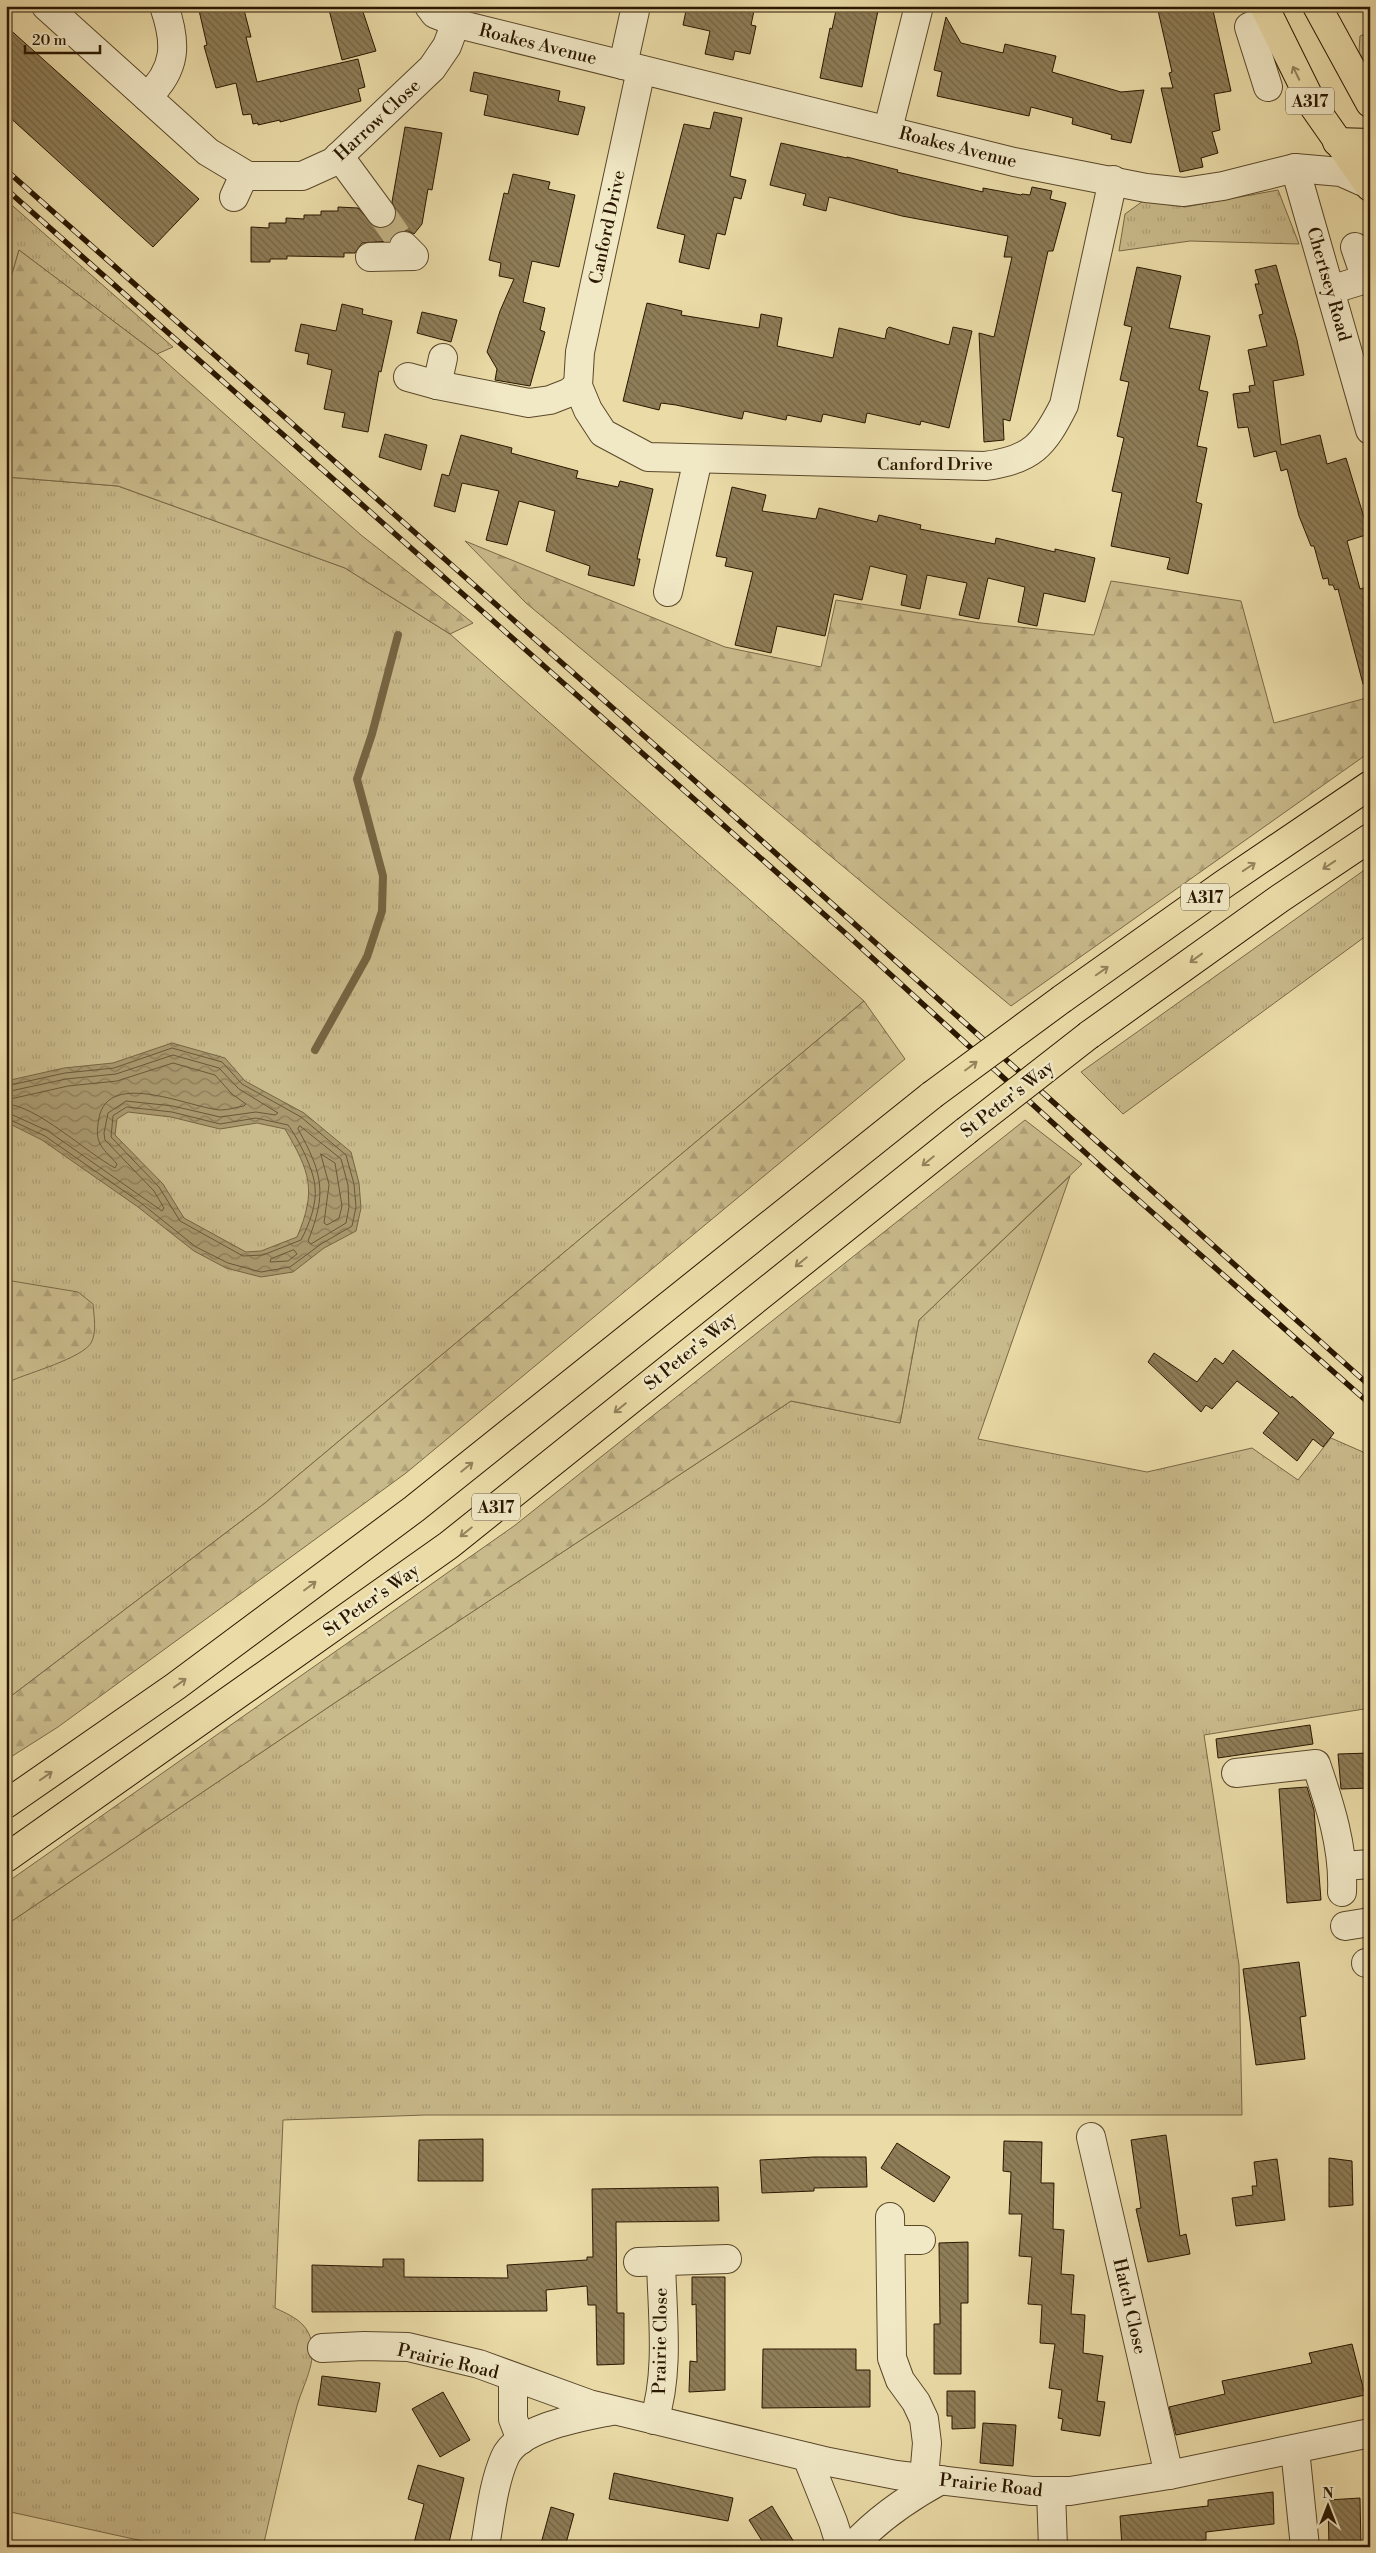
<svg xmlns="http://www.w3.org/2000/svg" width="1376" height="2553" viewBox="0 0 1376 2553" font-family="'Libre Bodoni',serif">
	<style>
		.grass { fill: url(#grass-tufts); stroke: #7a6846 }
		.forest { fill: url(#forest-firs); stroke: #7a6846 }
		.water { fill: url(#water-waves); stroke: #766442; fill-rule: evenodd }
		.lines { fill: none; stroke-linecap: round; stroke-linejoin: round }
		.shore { stroke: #6a5837; stroke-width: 1 }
		.stream { stroke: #766442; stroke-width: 8 }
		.building { fill: url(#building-back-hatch); stroke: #2a1700 }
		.minor-tunnel { stroke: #c4b486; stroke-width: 28; stroke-dasharray: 28 14; stroke-linecap: butt }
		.minor-casing { stroke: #5a482a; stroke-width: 30 }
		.major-casing { stroke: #2a1700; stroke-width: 30 }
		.minor { stroke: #f1e8c6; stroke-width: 28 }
		.major { stroke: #eadba7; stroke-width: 28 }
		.rail-casing { stroke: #2a1700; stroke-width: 5.5 }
		.rail { stroke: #f1e8c6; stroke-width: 4; stroke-dasharray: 11; stroke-linecap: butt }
		.major-bridge-casing { stroke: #2a1700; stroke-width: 30; stroke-linecap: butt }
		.major-bridge { stroke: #eadba7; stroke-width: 28 }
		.oneway { stroke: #94835c }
		.labels { text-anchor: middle; stroke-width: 5; stroke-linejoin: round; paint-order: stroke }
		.shield { fill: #f1e8c6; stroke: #66563b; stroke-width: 1 }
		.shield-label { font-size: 16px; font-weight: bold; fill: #2a1700 }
		.street-label { font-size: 18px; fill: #2a1700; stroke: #f1e8c6 }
	</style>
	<defs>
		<pattern id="grass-tufts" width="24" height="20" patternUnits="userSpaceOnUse" patternTransform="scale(1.25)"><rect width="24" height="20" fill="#c9ba8b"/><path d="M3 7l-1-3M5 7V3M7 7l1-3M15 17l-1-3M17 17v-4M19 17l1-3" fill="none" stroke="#ad9f76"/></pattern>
		<pattern id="forest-firs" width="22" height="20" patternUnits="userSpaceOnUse" patternTransform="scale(1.25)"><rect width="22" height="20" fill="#c9ba8b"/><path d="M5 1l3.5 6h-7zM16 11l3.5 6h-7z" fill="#ad9f76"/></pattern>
		<pattern id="water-waves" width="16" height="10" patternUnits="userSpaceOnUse" patternTransform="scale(1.25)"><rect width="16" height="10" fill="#a9986e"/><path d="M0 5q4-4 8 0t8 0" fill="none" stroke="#8a7b58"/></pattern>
		<pattern id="building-back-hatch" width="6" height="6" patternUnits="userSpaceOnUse" patternTransform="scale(1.25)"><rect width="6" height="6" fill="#8e7d57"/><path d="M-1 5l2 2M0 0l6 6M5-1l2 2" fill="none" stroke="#746546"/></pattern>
	</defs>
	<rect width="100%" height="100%" fill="#eadba7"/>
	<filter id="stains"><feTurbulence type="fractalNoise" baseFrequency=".004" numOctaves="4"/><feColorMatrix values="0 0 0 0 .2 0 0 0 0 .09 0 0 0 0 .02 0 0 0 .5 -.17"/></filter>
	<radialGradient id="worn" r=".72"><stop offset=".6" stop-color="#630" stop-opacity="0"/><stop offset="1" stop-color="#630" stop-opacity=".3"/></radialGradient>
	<g class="grass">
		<path d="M1370 32V71L1359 52 1360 36Z"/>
		<path d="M1278 190 1299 244 1190 241 1119 251 1125 214 1143 201 1185 207Z"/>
		<path d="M6 200 173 347 157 354 19 250 6 295Z"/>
		<path d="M6 477 118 486 345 568 450 634 864 1001 265 1503 6 1700Z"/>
		<path d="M1370 866V933L1123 1114 1081 1072Z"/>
		<path d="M1070 1176 978 1439 1147 1472 1252 1448 1298 1480 1331 1438 1363 1452 1370 1459V1708L1204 1735 1239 1965 1242 2115H425L283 2120 275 2308C290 2315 307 2322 311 2340 317 2362 303 2385 297 2406 284 2452 274 2500 263 2547H170L6 2511V1925L333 1704 791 1401 900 1423 919 1320Z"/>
	</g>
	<g class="forest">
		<path d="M19 250 157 354 361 535 473 623 450 634 345 568 118 486 6 477V295Z"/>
		<path d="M465 541 725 647 821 667 836 600 981 623 1094 635 1111 581 1241 601 1274 723 1370 697V752L1011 1006 526 603Z"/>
		<path d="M864 1001 905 1059 406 1473 58 1727 6 1760V1700L265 1503Z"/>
		<path d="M1025 1120 1082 1164 919 1320 900 1423 791 1401 333 1704 6 1925V1883L514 1526Z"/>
		<path d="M6 1280 78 1292 93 1304C94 1317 97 1332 91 1343 82 1358 29 1373 13 1380L6 1386Z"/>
	</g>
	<path class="water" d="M172 1043 225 1058 245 1081 304 1113 351 1152 359 1183 361 1208 356 1231 324 1248 293 1272 261 1277 226 1268 194 1251 138 1207 42 1140 6 1122V1081L64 1068 113 1063ZM128 1112 171 1117 220 1129 257 1123 285 1129C310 1172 317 1190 297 1237L261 1251 246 1252 184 1218 163 1184 115 1135 117 1119Z"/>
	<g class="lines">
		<g class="shore">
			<path d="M6 1086 65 1073 114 1068 172 1048 222 1062 242 1084 301 1117 346 1155 354 1184 356 1207 352 1226 321 1244 290 1267 261 1272 228 1263 196 1247 141 1203 45 1136 6 1118"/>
			<path d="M6 1092 66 1079 116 1074 173 1055 219 1068 239 1089 278 1113 275 1115 256 1112 220 1117 173 1106 126 1101 108 1113 104 1133 105 1140 154 1191 164 1208 162 1211 48 1131 6 1112"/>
			<path d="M6 1100 68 1086 117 1081 173 1063 215 1075 232 1094 246 1104 244 1106C237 1107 228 1110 221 1110 193 1109 108 1068 99 1118 94 1144 101 1146 117 1164L115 1168C87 1153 36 1105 6 1104"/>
			<path d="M127 1107 172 1112 220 1124 256 1118 288 1125C298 1138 314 1170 315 1187 317 1204 309 1225 301 1240L263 1255 243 1256 180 1221 159 1187 111 1137 113 1116Z"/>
			<path d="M300 1126 341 1159 348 1185 349 1207 346 1223 311 1244 308 1241C327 1193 323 1174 298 1129Z"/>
			<path d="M321 1154 335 1163 342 1206 339 1218 327 1225 324 1223 329 1185Z"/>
			<path d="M294 1250 297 1254 288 1261 270 1262 271 1259Z"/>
		</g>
		<path class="stream" d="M315 1050 367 957 382 911 383 876 357 779 372 734 398 635"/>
	</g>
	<g class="building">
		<path d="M198 6H243L251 37H246L257 82 358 59 365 87 358 89 361 101 280 122V120L258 125V123L253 124 251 114 243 115 236 83 216 88 204 46 207 45Z"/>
		<path d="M328 6H361L376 51 342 60Z"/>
		<path d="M687 6H755L751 25 756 26 750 54 735 51 733 60 705 54 710 31 683 25Z"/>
		<path d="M837 6H879L862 87 820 78 830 28 832 29Z"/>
		<path d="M1157 6H1212L1231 91 1214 94 1220 130 1212 132 1218 153 1201 158 1203 167 1180 172 1161 88H1173L1169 73 1172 72Z"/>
		<path d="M946 17 961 43 1003 53 1005 44 1056 56 1052 72 1121 92 1144 90 1131 143 1111 139 1112 135 1072 124 1073 118 1031 107 1029 116 937 96 942 72 934 70Z"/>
		<path d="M6 26 199 199 153 247 6 114Z"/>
		<path d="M474 72 560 91 558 101 585 107 578 135 484 115 488 95 470 91Z"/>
		<path d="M714 112 742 118 730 176 746 180 741 199 734 197 725 235 717 233 709 269 679 262 685 235 657 228 684 124 710 129Z"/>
		<path d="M405 127 442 133 432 190 428 189 422 224 414 234 408 231H400L389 241 362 243 355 253H344V257L287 256V259H270V262H251V227L269 228V223H286V218L304 219V215H321V211H338V207L358 208 375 227 383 228 391 225 395 219 396 211 392 202Z"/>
		<path d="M781 143 847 158V157L898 170 897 172 983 192V188L1021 195 1022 194 1030 195 1032 187 1052 191 1050 199 1066 203 1053 251H1048L1010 421 1003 419 1004 440 984 442 979 333 994 337 1012 257H1004L1008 236 902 216 829 197 826 211 803 205 806 194 770 185Z"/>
		<path d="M513 174 550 182 548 189 575 195 559 267 532 261 523 302 545 308 540 330 545 332 530 386 495 380 497 369 487 352 500 311 514 279 499 276 501 263 489 260 504 193 508 194Z"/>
		<path d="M1276 265 1297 340 1304 375 1273 381 1281 445 1320 435 1327 464 1346 458 1369 534 1347 541 1360 589 1370 586V684H1363L1338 589 1335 590 1333 585H1329L1328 578 1323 579 1314 546H1311L1299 516 1287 469 1281 471 1276 451 1254 457 1248 427 1238 428 1233 394 1250 392 1249 386 1255 385 1248 350 1267 346 1259 315 1263 314 1255 284H1259L1255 270Z"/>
		<path d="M1137 267 1181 276 1169 328 1210 336 1199 390 1208 392 1197 446 1207 448 1196 502 1202 504 1188 574 1167 569 1170 558 1111 546 1122 493 1112 491 1124 438 1117 436 1129 382 1120 380 1132 327 1124 325Z"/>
		<path d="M647 303 682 311 681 315 759 328 761 314 782 318 777 346 833 358 839 328 885 339 887 329 889 327 949 345 953 327 972 331 949 428 921 421 920 425 867 413 865 423 823 414 821 422 787 415 786 420 744 411 742 419 676 405 661 403 659 410 623 401Z"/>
		<path d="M342 304 363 309 362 314 392 321 381 372 379 371 368 432 342 427 345 413 324 409 332 370 307 364 309 354 295 351 301 324 336 331Z"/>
		<path d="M422 312 457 320 451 342 417 333Z"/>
		<path d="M385 434 427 445 421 470 379 457Z"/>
		<path d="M461 435 512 448 511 453 578 471 576 478 618 487 620 481 653 489 637 559H640L634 586 588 575 590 566 546 551 555 511 519 501 507 545 486 540 499 491 462 483 455 512 434 506 442 474 449 476Z"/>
		<path d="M732 487 766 495 762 511 816 519 819 508 877 522 879 515 921 525 920 529 995 544 996 538 1055 552V549L1095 558 1085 602 1044 593 1037 626 1018 622 1025 587 988 578 979 619 959 615 967 583 927 575 920 609 901 605 907 575 870 566 862 600 834 594 825 636 777 626 771 653 735 645 753 572 725 566 727 558 716 556Z"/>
		<path d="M1233 1350 1291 1398 1292 1396 1334 1433 1323 1447 1313 1439 1297 1461 1263 1433 1279 1413 1237 1381 1212 1409 1206 1405 1201 1412 1148 1362 1154 1353 1197 1382 1215 1358 1223 1364Z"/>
		<path d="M1310 1725 1313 1744 1218 1758 1216 1739Z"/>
		<path d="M1370 1753V1788L1341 1789 1338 1754Z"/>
		<path d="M1307 1787 1314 1810 1321 1900 1287 1903 1279 1789Z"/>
		<path d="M1299 1962 1306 2016 1300 2017 1305 2059 1256 2065 1243 1969Z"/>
		<path d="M1166 2135 1180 2236 1186 2234 1190 2254 1148 2262 1136 2209 1141 2208 1131 2140Z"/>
		<path d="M483 2139V2181H418L419 2140Z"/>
		<path d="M1004 2141 1042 2142 1041 2183H1054L1053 2229 1064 2230 1061 2274 1074 2275 1071 2314 1085 2315 1083 2353 1103 2356 1097 2401 1105 2402 1100 2436 1061 2430 1063 2419 1058 2418 1062 2390 1049 2388 1055 2344 1040 2343 1042 2305 1028 2304 1032 2257 1019 2256 1022 2214H1009L1011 2172 1003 2171Z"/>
		<path d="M897 2143 950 2177 934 2202 881 2168Z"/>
		<path d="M814 2157H866L867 2187 814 2188V2191L762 2193 760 2160Z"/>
		<path d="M1329 2158 1352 2161 1353 2205 1329 2207Z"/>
		<path d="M1277 2159 1285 2220 1236 2226 1232 2198 1253 2195 1252 2186H1257L1254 2162Z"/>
		<path d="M718 2187 719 2221 616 2222 617 2313H624V2364L597 2365 596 2305H588L587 2286 546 2290 547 2311 312 2312V2265L383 2267V2259H404V2277L508 2278 507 2265 587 2260V2257H593L592 2189Z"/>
		<path d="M968 2242V2303H961V2374H934V2324H940L939 2243Z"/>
		<path d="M692 2277H725V2390L689 2392 690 2361 697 2362 696 2304 692 2305Z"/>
		<path d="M1352 2344 1365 2395 1176 2435 1169 2407 1225 2394 1222 2381 1312 2363 1309 2353Z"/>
		<path d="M763 2349H856V2370H870V2407L762 2408Z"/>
		<path d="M322 2376 380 2383 376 2412 318 2405Z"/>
		<path d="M947 2391H975V2428L952 2429V2416H947Z"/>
		<path d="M443 2392 470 2440 440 2457 412 2409Z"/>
		<path d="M983 2423 1016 2425 1013 2466 980 2463Z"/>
		<path d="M418 2465 464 2478 448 2547H413L424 2504 408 2499Z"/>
		<path d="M614 2473 733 2498 728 2521 609 2499Z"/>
		<path d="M1273 2492 1274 2524 1206 2532V2540L1144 2547H1122L1120 2516 1208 2506V2500Z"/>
		<path d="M1360 2498 1361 2547H1329L1328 2500Z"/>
		<path d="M772 2506 797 2547H766L749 2520Z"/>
		<path d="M551 2507 574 2514 565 2547H540Z"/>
	</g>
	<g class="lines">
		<path class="minor-tunnel" d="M381 213 404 246"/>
		<defs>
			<g id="minor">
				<path d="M46 6 208 152 248 176H302L333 162 432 68 447 46 456 22"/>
				<path d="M429 6 435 14 466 26 1014 162 1146 188 1184 192 1223 186 1295 168 1341 172 1368 184"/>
				<path d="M623 65 636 6"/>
				<path d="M641 70 580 352 578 386 588 410 603 433 648 457 985 466C1032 460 1044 445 1064 405L1113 180"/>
				<path d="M1268 87 1249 27 1269 17"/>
				<path d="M147 97C177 69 177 43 164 6"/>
				<path d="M888 129 919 6"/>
				<path d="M339 156 381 213"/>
				<path d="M1295 168 1370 430"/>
				<path d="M234 197 244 175"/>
				<path d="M370 257 414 256 404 246"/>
				<path d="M1330 290 1366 279 1355 247"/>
				<path d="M408 377 437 385 529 403 550 400 568 393 578 386"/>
				<path d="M437 385 443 358"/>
				<path d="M668 592 698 459"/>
				<path d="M1236 1773 1316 1764C1330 1805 1344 1848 1342 1892"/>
				<path d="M1344 1866 1370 1864"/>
				<path d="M1345 1926 1370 1922"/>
				<path d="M1366 1963H1370"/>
				<path d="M1091 2137 1169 2475"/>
				<path d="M890 2217 892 2358 900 2380 916 2402 924 2419 927 2443 924 2478"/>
				<path d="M891 2240H921"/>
				<path d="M638 2262 727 2259"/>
				<path d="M322 2348 364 2346 408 2347 479 2364 589 2404 829 2462 896 2475 1032 2491H1070L1169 2475 1370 2433"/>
				<path d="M513 2377V2419L521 2440"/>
				<path d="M654 2420C670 2373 662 2311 661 2261"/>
				<path d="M1295 2449 1305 2547"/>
				<path d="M807 2457 833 2522 841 2547"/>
				<path d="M1051 2491 1053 2547"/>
				<path d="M485 2547C490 2518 493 2484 505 2457 519 2427 582 2417 611 2411"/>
				<path d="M852 2547C878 2518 908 2498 941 2480"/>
			</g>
			<g id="major">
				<path d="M1264 6 1314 107 1370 187"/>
				<path d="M1317 6 1370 103"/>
				<path d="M1337 142 1370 143"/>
				<path d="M1062 999 1224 884 1370 785"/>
				<path d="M1089 1035 1279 899 1370 838"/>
				<path d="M6 1804 176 1686 414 1509 932 1095"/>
				<path d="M6 1858 449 1545 966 1131"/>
			</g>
		</defs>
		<use href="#minor" class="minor-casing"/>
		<use href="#major" class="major-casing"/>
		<use href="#minor" class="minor"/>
		<use href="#major" class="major"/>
		<defs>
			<g id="rail">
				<path d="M6 170 685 772 1370 1386"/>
				<path d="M6 189 844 932 1112 1177 1370 1404"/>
			</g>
		</defs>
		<use href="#rail" class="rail-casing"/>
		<use href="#rail" class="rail"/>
		<defs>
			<g id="major-bridge">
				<path d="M932 1095 1062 999"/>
				<path d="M966 1131 1089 1035"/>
			</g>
		</defs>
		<use href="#major-bridge" class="major-bridge-casing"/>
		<use href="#major-bridge" class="major-bridge"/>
	</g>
	<defs><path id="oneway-shaft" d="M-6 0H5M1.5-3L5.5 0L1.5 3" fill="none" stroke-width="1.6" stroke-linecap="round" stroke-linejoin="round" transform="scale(1.25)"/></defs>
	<g class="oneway">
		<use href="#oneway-shaft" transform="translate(1296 73) rotate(-116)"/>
		<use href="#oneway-shaft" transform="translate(1329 865) rotate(146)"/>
		<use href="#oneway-shaft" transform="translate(1249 867) rotate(-34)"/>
		<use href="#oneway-shaft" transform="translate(1196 958) rotate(144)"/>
		<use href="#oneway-shaft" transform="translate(1102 971) rotate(-35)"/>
		<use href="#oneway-shaft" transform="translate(971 1066) rotate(-37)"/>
		<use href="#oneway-shaft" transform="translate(928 1161) rotate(141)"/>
		<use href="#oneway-shaft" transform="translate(801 1262) rotate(141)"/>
		<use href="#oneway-shaft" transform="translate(620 1408) rotate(141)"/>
		<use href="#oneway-shaft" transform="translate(467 1467) rotate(-39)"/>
		<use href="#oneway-shaft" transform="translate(466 1532) rotate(141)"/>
		<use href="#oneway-shaft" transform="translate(310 1586) rotate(-37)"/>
		<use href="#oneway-shaft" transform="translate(180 1683) rotate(-36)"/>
		<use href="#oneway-shaft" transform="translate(46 1776) rotate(-35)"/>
	</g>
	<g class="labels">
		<g class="shield">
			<rect x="1286" y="87.5" width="48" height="27" rx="4"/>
			<rect x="1181" y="883.5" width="48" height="27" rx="4"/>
			<rect x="472" y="1493.5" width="48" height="27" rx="4"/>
		</g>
		<g class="shield-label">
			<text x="1310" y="107">A317</text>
			<text x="1205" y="903">A317</text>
			<text x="496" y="1513">A317</text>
		</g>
		<g class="street-label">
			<text transform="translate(538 44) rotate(14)" y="6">Roakes Avenue</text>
			<text transform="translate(377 120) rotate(-43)" y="6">Harrow Close</text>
			<text transform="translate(958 147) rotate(14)" y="6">Roakes Avenue</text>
			<text transform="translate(607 227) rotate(-78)" y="6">Canford Drive</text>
			<text transform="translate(1329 284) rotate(74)" y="6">Chertsey Road</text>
			<text x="935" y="470">Canford Drive</text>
			<text transform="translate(1007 1099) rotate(-38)" y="6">St Peter's Way</text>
			<text transform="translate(690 1351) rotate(-39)" y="6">St Peter's Way</text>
			<text transform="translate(371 1600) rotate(-35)" y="6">St Peter's Way</text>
			<text transform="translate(1130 2306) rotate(77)" y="6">Hatch Close</text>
			<text transform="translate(660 2341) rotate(-89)" y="6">Prairie Close</text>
			<text transform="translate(448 2361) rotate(13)" y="6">Prairie Road</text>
			<text transform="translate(991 2485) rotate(6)" y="6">Prairie Road</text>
		</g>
	</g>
	<rect width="1376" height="2553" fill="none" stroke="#eadba7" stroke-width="25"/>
	<rect x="8" y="8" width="1361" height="2538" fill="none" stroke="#2a1700" stroke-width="2.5"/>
	<rect x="12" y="12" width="1351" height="2528" fill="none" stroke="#2a1700"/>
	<g transform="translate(1328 2506)" stroke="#f1e8c6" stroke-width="4" paint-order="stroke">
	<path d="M0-4L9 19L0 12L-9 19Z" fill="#2a1700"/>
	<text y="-8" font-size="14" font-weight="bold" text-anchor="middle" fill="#2a1700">N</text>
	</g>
	<path d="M25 45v8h75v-8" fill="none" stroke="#2a1700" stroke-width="2.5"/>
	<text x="32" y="45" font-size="15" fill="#2a1700" stroke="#f1e8c6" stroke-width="4" paint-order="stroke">20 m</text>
	<rect width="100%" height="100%" filter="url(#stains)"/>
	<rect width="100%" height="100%" fill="url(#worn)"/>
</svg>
